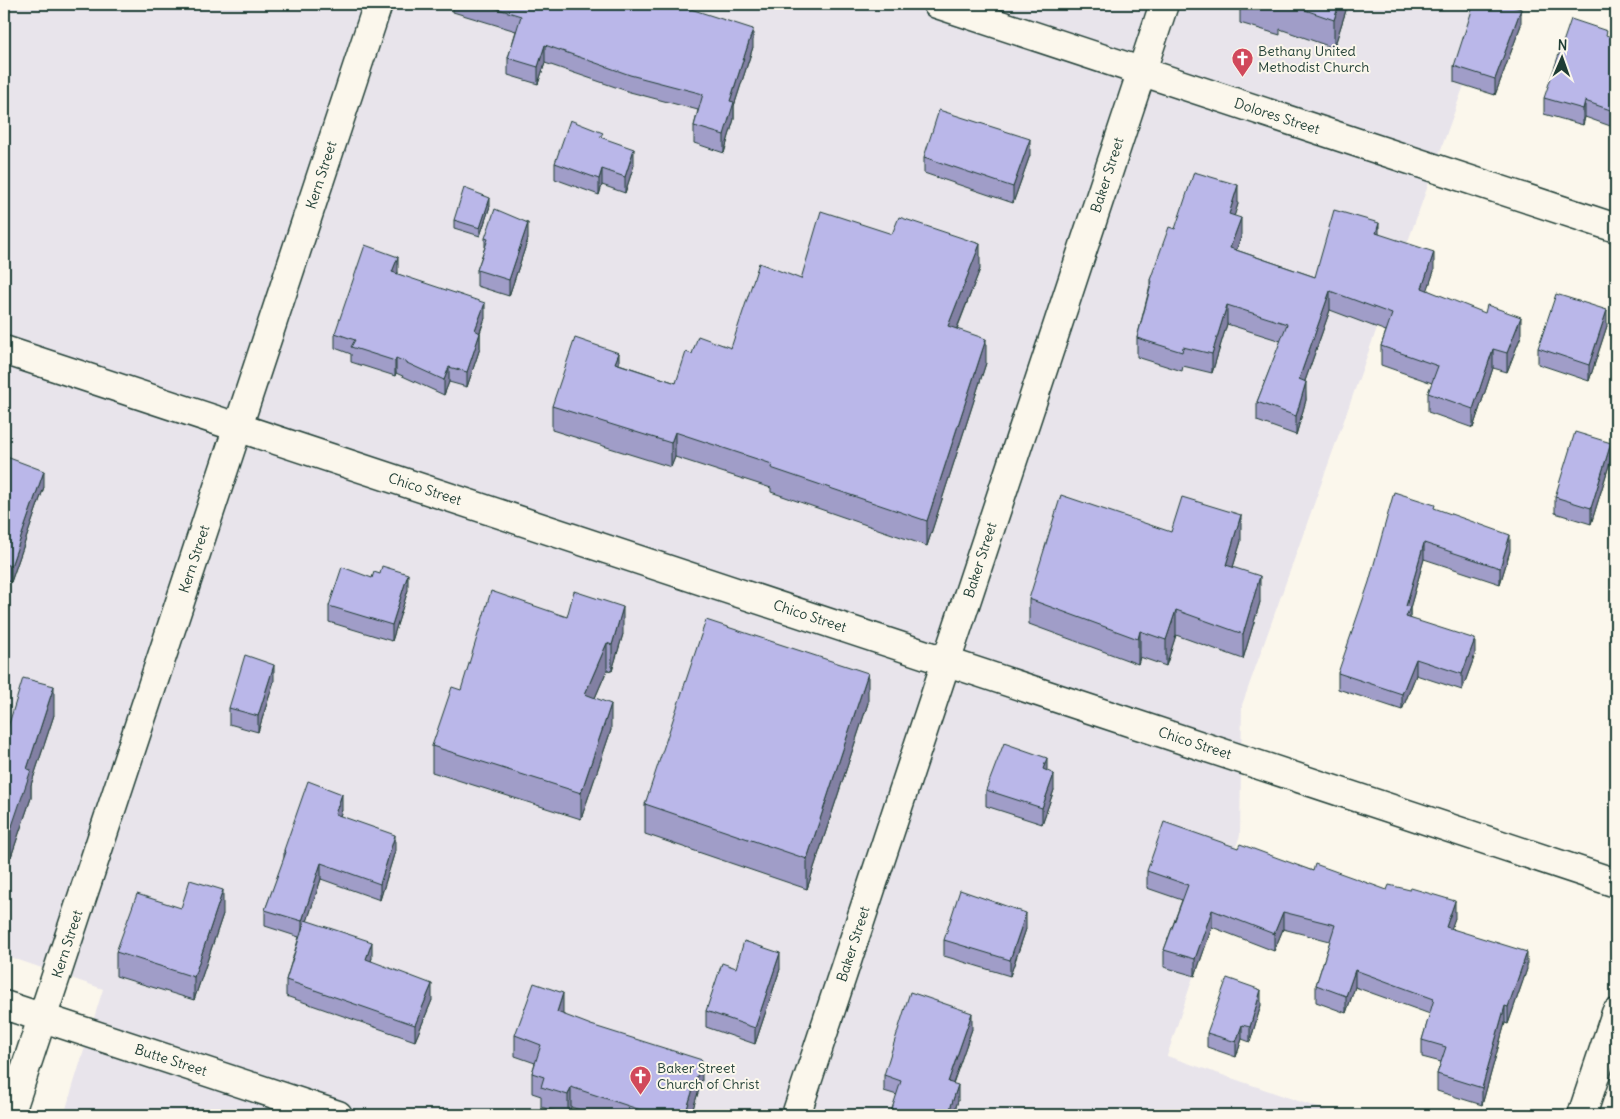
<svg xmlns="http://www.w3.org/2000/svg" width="1620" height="1119" viewBox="0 0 1620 1119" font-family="Delius,sans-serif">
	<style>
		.built { fill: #e8e4eb }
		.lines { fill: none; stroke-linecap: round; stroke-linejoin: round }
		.minor-casing { stroke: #1f3d34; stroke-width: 31 }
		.tertiary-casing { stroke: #1f3d34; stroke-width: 31 }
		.minor { stroke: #fbf7ec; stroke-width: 28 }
		.tertiary { stroke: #fbf7ec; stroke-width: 28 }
		.wall { fill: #a09dc8; stroke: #1f3d34 }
		.shaded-wall { fill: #8280a3; stroke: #1f3d34 }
		.building { fill: #bab7e9; stroke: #1f3d34 }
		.labels { text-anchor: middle; stroke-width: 4; stroke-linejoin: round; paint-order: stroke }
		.poi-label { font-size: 14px; fill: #1f3d34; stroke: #fbf7ec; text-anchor: start }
		.street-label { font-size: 14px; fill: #1f3d34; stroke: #fbf7ec }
	</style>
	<rect width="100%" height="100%" fill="#fbf7ec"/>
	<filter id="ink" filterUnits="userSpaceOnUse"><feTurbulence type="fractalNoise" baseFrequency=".02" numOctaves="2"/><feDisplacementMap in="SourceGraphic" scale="10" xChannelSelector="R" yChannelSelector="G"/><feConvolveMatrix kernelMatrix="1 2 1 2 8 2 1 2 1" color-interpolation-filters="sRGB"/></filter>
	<g filter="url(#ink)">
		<path class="built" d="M4 4H1493L1242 705 1240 835 1167 1056 1339 1115H64L103 989 4 955Z"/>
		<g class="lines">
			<defs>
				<g id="minor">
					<path d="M937 4 1616 228"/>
					<path d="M4 350 1616 883"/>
					<path d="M4 1005 338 1115"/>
					<path d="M10 1115 378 4"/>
					<path d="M1582 1115 1616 1013"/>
				</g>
				<path id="tertiary" d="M796 1115 1164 4"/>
			</defs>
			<use href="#minor" class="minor-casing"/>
			<use href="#tertiary" class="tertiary-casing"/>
			<use href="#minor" class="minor"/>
			<use href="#tertiary" class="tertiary"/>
		</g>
		<g class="wall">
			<path d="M453 4H675L753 47 734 106V119L724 153 694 143V126L698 110 630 92 545 63 538 84 508 75V58L516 31 453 12Z"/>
			<path d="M1240 4H1348L1334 48 1280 29V35L1240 23Z"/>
			<path d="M1395 4H1418L1416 9Z"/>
			<path d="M1521 25 1495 95 1454 82V66Z"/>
			<path d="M1607 36 1616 39V128L1585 117 1583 125 1544 114V98Z"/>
			<path d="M603 138 634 165 625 193 602 185 599 195 555 179V163Z"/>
			<path d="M1030 155 1013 203 924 173V157Z"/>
			<path d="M1238 204 1234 216 1241 237 1236 250 1315 277 1379 234 1434 271 1427 290 1521 336 1507 372 1493 368 1473 428 1428 412V393L1432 383 1381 365V346L1386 331 1330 310 1305 381 1306 400 1296 435 1257 421V402L1281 341 1227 324 1212 373 1183 366 1182 371 1137 357V338L1150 286V280L1175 229Z"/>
			<path d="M490 206 480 236 454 228V220Z"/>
			<path d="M485 238 528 239 509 296 477 286V270L485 247Z"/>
			<path d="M980 269 957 329 986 363 927 546 771 492V488L675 457 671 467 552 430V406L619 364 676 383 692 354 731 348 801 279Z"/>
			<path d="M398 272V274L485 318 480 333V348L467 387 449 382 444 395 396 373 395 376 351 362V354L335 348V333Z"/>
			<path d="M1607 326 1589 381 1538 364V348Z"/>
			<path d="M4 456 44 487 11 582 4 580Z"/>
			<path d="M1611 459 1591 524 1555 513V497Z"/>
			<path d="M1435 509 1510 551 1500 584 1424 559 1410 608V618L1475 655 1462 690 1416 675 1402 710 1338 689V673Z"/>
			<path d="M1171 532 1241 541 1233 567 1260 602 1243 659 1176 635 1166 666 1140 657 1138 664 1029 624V599Z"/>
			<path d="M372 578 408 590 392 641 329 622V606Z"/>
			<path d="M567 617 623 634 612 671 607 670 595 698 611 730 581 819 432 772V746L461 690Z"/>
			<path d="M274 681 258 732 229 724V708Z"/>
			<path d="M868 703 807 889 645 834V804Z"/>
			<path d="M54 715 31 785V798L11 857 4 854V740Z"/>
			<path d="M1047 771 1054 790 1042 824 986 806V790Z"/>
			<path d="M342 810 340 816 395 851 380 900 321 879 307 921 372 958 371 961 432 1000 415 1041 286 996V980L299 937 265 926V910L284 860V850Z"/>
			<path d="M1238 848 1313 871 1455 918 1451 928 1527 969 1508 1024 1505 1023 1482 1105 1437 1091V1074L1441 1062 1422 1057V1040L1430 1014 1355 987 1346 1013 1316 1002V985L1330 941 1283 929 1274 951 1212 927 1195 976 1164 967V950L1182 900 1147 888V871Z"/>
			<path d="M223 914 194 1000 116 976V952Z"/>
			<path d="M1026 929 1010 976 944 956V940Z"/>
			<path d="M736 968 780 969 755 1044 706 1027V1011Z"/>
			<path d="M1261 1005 1250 1042 1242 1039 1236 1057 1207 1047V1033Z"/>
			<path d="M563 1014V1015L702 1080 691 1115H595L571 1107 568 1115 541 1107V1096L532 1093V1073L535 1063 515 1056V1035Z"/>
			<path d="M972 1029 953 1083 958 1101 953 1115H890L897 1095 884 1091V1075Z"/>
		</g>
		<g class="shaded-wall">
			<path d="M1339 4H1348L1334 48V20Z"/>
			<path d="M1521 9V25L1495 95V79Z"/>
			<path d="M753 29V47L734 106V119L724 153V135L730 101Z"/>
			<path d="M545 45V63L538 84V67Z"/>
			<path d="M1585 101V117L1583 125V109Z"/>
			<path d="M1030 139V155L1013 203V187Z"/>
			<path d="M634 149V165L625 193V177Z"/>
			<path d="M602 169V185L599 195V179Z"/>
			<path d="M1238 185V204L1229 233V214Z"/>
			<path d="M490 198V206L480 236V228Z"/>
			<path d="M1241 218V237L1230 267V248Z"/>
			<path d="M528 223V239L509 296V280Z"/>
			<path d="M1379 223V242L1376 233Z"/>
			<path d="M980 244V269L948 351V326Z"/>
			<path d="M1434 252V271L1422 307V288Z"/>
			<path d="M398 257V272L392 287V272Z"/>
			<path d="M1330 291V310L1299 398V379Z"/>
			<path d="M485 303V318L475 345V330Z"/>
			<path d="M1227 305V324L1212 373V354Z"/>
			<path d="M1607 310V326L1589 381V365Z"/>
			<path d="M1521 317V336L1507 372V353Z"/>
			<path d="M480 333V348L467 387V372Z"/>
			<path d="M986 339V363L927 546V521Z"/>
			<path d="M1493 349V368L1473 428V409Z"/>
			<path d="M619 353V378L615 363Z"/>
			<path d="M396 358V373L395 376V361Z"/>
			<path d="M449 367V382L444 395V380Z"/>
			<path d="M1306 382V400L1296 435V416Z"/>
			<path d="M675 432V457L671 467V443Z"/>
			<path d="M1611 443V459L1591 524V508Z"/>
			<path d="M44 471V487L11 582V566Z"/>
			<path d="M1241 515V541L1226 590V565Z"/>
			<path d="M1510 535V551L1500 584V568Z"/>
			<path d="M1424 543V559L1410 608V623L1406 633V606Z"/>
			<path d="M408 574V590L392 641V625Z"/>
			<path d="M1260 576V602L1243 659V634Z"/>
			<path d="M623 607V634L612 671V645Z"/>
			<path d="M1176 610V635L1166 666V640Z"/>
			<path d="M1140 631V657L1138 664V639Z"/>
			<path d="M1475 639V655L1462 690V674Z"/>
			<path d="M607 643V670L585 721V694Z"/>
			<path d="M1416 659V675L1402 710V694Z"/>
			<path d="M274 665V681L258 732V716Z"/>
			<path d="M868 673V703L807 889V859Z"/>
			<path d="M54 686V715L31 785V798L11 857V829L27 769Z"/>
			<path d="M611 704V730L581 819V793Z"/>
			<path d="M1047 758V774L1043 769Z"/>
			<path d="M1054 774V790L1042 824V808Z"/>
			<path d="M342 794V810L335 830V814Z"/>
			<path d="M395 835V851L380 900V884Z"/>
			<path d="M321 863V879L302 937V921Z"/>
			<path d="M223 890V914L194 1000V977Z"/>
			<path d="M1455 901V918L1446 944V927Z"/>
			<path d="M1212 910V927L1195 976V959Z"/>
			<path d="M1283 912V929L1274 951V934Z"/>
			<path d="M1026 913V929L1010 976V960Z"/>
			<path d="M372 942V958L366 975V959Z"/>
			<path d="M1527 952V969L1508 1024V1007Z"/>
			<path d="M780 953V969L755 1044V1028Z"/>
			<path d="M1355 970V987L1346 1013V996Z"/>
			<path d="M432 984V1000L415 1041V1025Z"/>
			<path d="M1261 990V1005L1250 1042V1027Z"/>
			<path d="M563 993V1014L557 1033V1012Z"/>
			<path d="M1505 1006V1023L1482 1105V1088Z"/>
			<path d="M972 1013V1029L948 1098V1082Z"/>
			<path d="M1242 1025V1039L1236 1057V1042Z"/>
			<path d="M702 1060V1080L691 1115H685Z"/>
			<path d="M958 1085V1101L953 1115H948Z"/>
			<path d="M571 1087V1107L568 1115V1095Z"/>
		</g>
		<g class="building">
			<path d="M482 4H675L753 29 730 101 734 102 724 135 694 126 703 94 630 75 545 45 538 67 508 58 521 16Z"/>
			<path d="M1267 4H1280V8Z"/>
			<path d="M1288 4H1339L1334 20Z"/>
			<path d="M1474 4H1505L1521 9 1495 79 1454 66Z"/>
			<path d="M1571 19 1607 31 1606 35 1616 39V112L1585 101 1583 109 1544 98Z"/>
			<path d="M939 110 1030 139 1013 187 924 157Z"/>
			<path d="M570 120 603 133 600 137 634 149 625 177 602 169 599 179 555 163Z"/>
			<path d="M1194 172 1238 185 1229 214 1241 218 1230 248 1315 277 1334 210 1379 223 1376 233 1434 252 1422 288 1485 313 1487 305 1521 317 1507 353 1493 349 1473 409 1428 393 1438 366 1381 346 1392 314 1330 291 1299 379 1306 382 1296 416 1257 402 1287 324 1227 305 1212 354 1183 347 1182 352 1137 338 1152 281 1150 280 1169 227 1175 229Z"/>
			<path d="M464 188 490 198 480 228 454 220Z"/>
			<path d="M495 209 528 223 509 280 477 270 488 239 485 238Z"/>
			<path d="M821 211 892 234 899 217 980 244 948 326 986 339 927 521 771 468 772 464 675 432 671 443 552 406 575 338 619 353 615 363 676 383 686 352 692 354 698 336 731 348 759 263 801 279Z"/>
			<path d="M365 245 398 257 392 272 485 303 475 330 480 333 467 372 449 367 444 380 396 358 395 361 351 347 355 340 335 333Z"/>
			<path d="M1556 294 1607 310 1589 365 1538 348Z"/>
			<path d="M1575 432 1611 443 1591 508 1555 497Z"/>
			<path d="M4 456 44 471 11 566 4 564Z"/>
			<path d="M1394 492 1435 505 1434 508 1510 535 1500 568 1424 543 1406 606 1410 607 1406 617 1475 639 1462 674 1416 659 1402 694 1338 673 1369 582Z"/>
			<path d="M1061 495 1171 532 1182 497 1241 515 1226 565 1260 576 1243 634 1176 610 1166 640 1140 631 1138 639 1029 599Z"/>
			<path d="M382 566 408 574 392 625 329 606 342 567 372 578 374 572 380 574Z"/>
			<path d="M491 591 567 617 574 591 623 607 612 645 607 643 585 694 611 704 581 793 432 746 452 687 461 690Z"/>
			<path d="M706 620 868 673 807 859 645 804Z"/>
			<path d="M245 655 274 665 258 716 229 708Z"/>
			<path d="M23 678 54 686 27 769 31 770 11 829 4 826V740Z"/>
			<path d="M1004 743 1047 758 1043 769 1054 774 1042 808 986 790Z"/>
			<path d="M308 781 342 794 335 814 395 835 380 884 321 863 302 921 265 910 286 852 284 850Z"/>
			<path d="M1164 822 1238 848 1240 844 1313 871 1315 864 1387 890 1389 885 1410 890 1411 888 1455 901 1446 927 1527 952 1508 1007 1505 1006 1482 1088 1437 1074 1446 1047 1422 1040 1434 999 1355 970 1346 996 1316 985 1335 925 1283 912 1274 934 1212 910 1195 959 1164 950 1188 885 1147 871Z"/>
			<path d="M190 880 223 890 194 977 116 952 137 894 181 908Z"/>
			<path d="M960 890 1026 913 1010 960 944 940Z"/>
			<path d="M305 920 372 942 366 959 432 984 415 1025 286 980Z"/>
			<path d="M744 941 780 953 755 1028 706 1011 722 963 736 968Z"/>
			<path d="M1227 978 1261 990 1250 1027 1242 1025 1236 1042 1207 1033Z"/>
			<path d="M534 983 563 993 557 1012 591 1025 702 1060 685 1115H656L571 1087 568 1095 541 1087 544 1077 532 1073 541 1045 515 1035Z"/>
			<path d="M910 992 972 1013 948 1082 958 1085 948 1115H890L901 1081 884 1075Z"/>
		</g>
	</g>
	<defs>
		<symbol id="church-pin" viewBox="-11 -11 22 30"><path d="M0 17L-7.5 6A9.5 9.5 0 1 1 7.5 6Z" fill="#d1495b" stroke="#fbf7ec"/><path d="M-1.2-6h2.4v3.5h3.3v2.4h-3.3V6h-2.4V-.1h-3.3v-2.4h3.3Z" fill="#fff"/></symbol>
	</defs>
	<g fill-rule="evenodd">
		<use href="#church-pin" x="1230" y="46" width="25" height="34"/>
		<use href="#church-pin" x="628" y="1064" width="25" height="34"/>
	</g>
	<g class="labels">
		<g class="poi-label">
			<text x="1258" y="56">Bethany United<tspan x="1258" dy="16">Methodist Church</tspan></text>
			<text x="657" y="1073">Baker Street<tspan x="657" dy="16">Church of Christ</tspan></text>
		</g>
		<g class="street-label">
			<text transform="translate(1277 116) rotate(18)" y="5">Dolores Street</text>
			<text transform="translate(321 175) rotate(-72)" y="5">Kern Street</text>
			<text transform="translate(1107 175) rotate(-72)" y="5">Baker Street</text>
			<text transform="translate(425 489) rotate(18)" y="5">Chico Street</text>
			<text transform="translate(194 559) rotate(-72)" y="5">Kern Street</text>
			<text transform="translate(980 560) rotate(-72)" y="5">Baker Street</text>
			<text transform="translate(810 616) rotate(18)" y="5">Chico Street</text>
			<text transform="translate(1195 743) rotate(18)" y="5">Chico Street</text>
			<text transform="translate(67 944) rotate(-72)" y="5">Kern Street</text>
			<text transform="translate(853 944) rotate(-72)" y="5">Baker Street</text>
			<text transform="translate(171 1060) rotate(18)" y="5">Butte Street</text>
		</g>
	</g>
	<rect width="1620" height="1119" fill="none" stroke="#fbf7ec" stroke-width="20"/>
	<rect x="10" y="10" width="1600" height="1099" fill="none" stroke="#1f3d34" stroke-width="2" filter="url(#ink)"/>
	<g transform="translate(1562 58) rotate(2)" stroke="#fbf7ec" stroke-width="4" paint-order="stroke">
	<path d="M0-4L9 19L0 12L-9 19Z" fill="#1f3d34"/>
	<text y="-8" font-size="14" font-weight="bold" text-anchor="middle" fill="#1f3d34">N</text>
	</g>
</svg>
